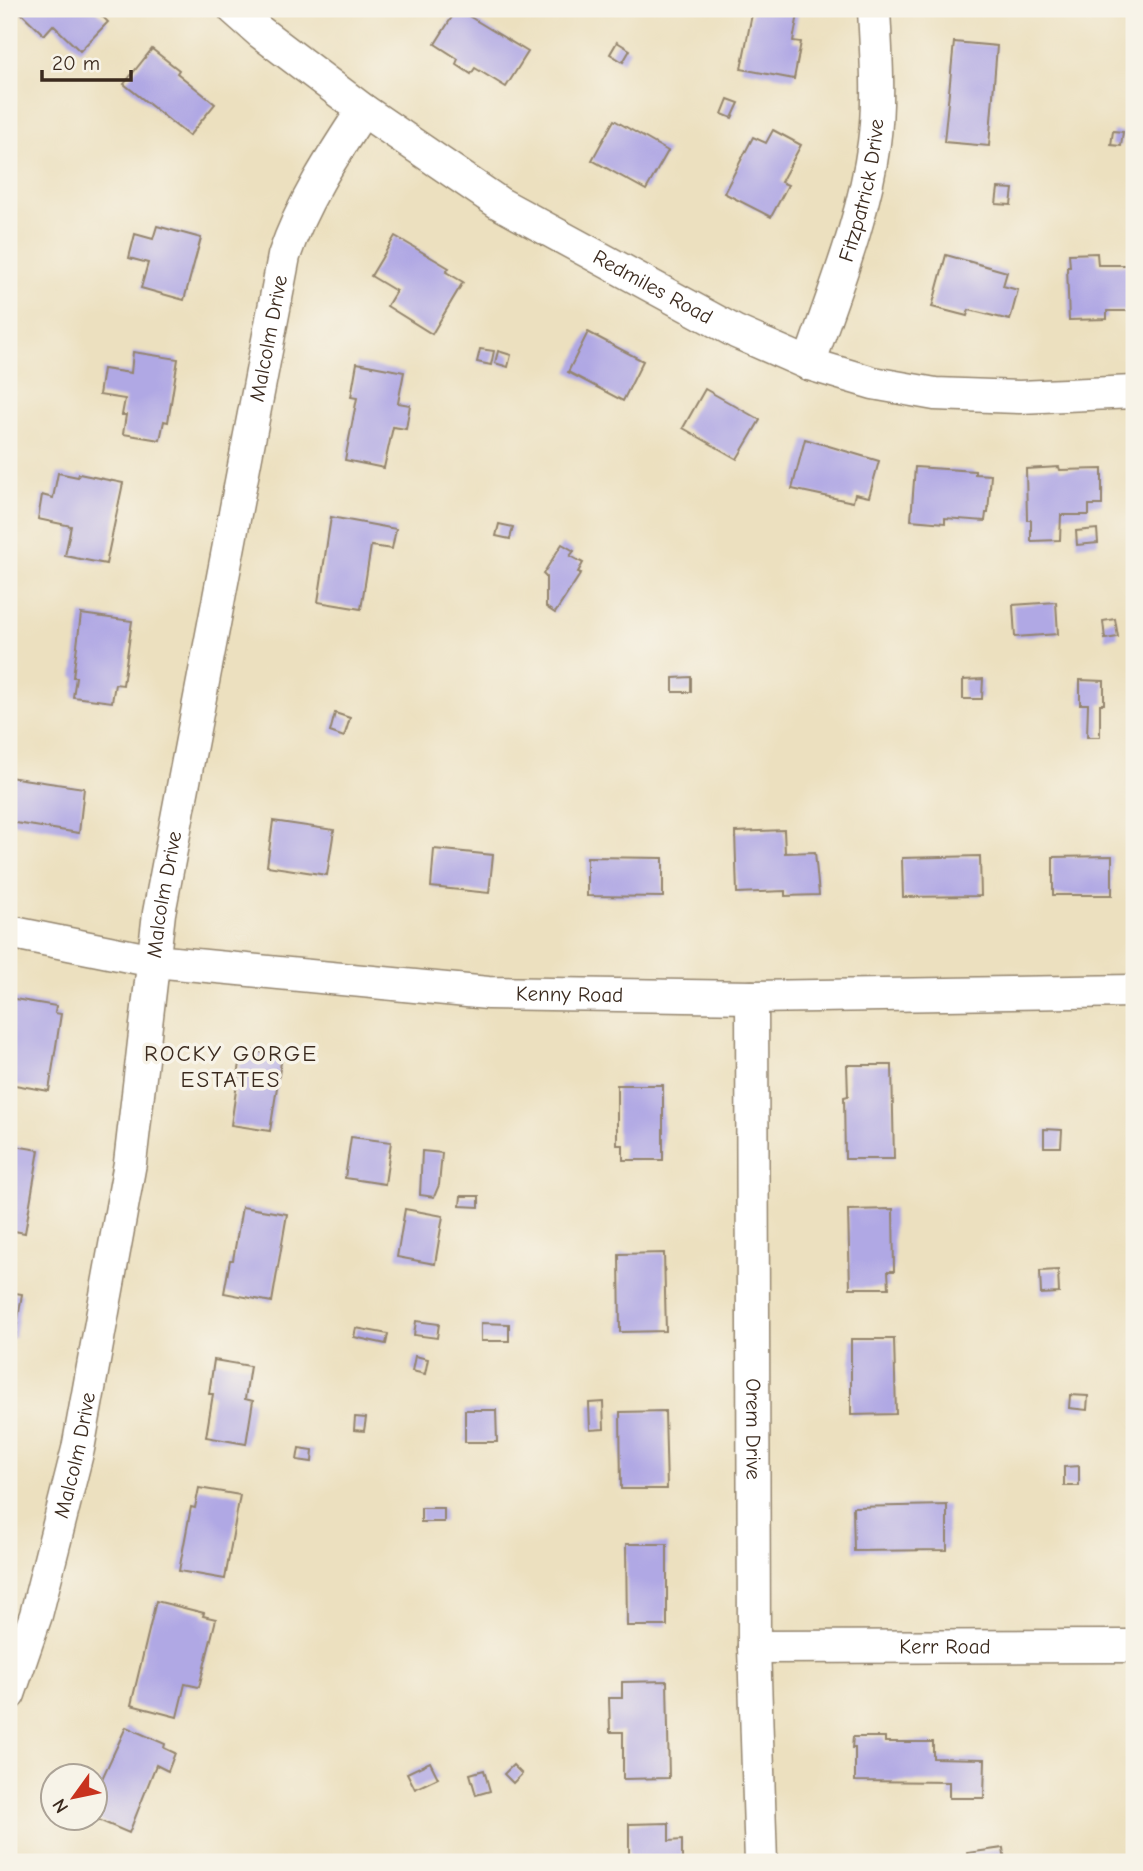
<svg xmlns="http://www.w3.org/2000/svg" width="1143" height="1871" viewBox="0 0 1143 1871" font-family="'Comic Neue',sans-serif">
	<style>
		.building { fill: #b0a8e4 }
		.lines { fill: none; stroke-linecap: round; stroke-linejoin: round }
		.minor-casing { stroke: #94856e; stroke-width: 35 }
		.minor { stroke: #fff; stroke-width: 32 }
		.labels { text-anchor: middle; stroke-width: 7; stroke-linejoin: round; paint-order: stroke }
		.street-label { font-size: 21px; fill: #3b2a1e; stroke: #f7f3e8 }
		.neighbourhood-label { font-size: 23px; letter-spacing: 2px; fill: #3b2a1e; stroke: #f7f3e8 }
	</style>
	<rect width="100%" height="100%" fill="#f7f3e8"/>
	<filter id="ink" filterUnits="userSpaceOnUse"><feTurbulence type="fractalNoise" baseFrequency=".0143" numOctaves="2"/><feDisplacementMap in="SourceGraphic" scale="14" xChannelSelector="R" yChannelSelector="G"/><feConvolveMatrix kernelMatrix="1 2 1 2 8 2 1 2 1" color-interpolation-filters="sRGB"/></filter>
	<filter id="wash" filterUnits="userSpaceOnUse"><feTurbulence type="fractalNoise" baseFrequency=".00686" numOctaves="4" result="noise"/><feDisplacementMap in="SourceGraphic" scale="28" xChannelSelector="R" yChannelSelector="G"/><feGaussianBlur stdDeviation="1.57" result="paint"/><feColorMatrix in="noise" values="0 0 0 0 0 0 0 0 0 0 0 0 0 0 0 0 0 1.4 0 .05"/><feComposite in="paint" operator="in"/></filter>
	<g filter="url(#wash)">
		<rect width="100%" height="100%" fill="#ece0bf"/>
		<g id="blocks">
			<g class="building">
				<path d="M17 9H95L108 22 80 51 53 25 44 35Z"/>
				<path d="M457 9 528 52 506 87 475 68 471 74 456 64 458 59 435 44Z"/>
				<path d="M753 9H799L793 41 801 42 794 79 741 69Z"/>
				<path d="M617 42 630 50 623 62 610 54Z"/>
				<path d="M954 42 997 46 989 146 944 142Z"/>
				<path d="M152 49 179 70 177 73 215 104 189 136 124 84Z"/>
				<path d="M728 99 739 103 732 118 722 114Z"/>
				<path d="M614 120 668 151 646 190 592 160Z"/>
				<path d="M773 130 801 145 781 182 788 185 771 217 724 193 753 137 766 143Z"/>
				<path d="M1113 131 1123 132 1121 146 1111 145Z"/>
				<path d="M998 188 1013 189 1011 205 996 204Z"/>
				<path d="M157 226 201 238 184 300 141 288 148 263 129 258 135 234 153 239Z"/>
				<path d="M395 236 449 268 446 272 463 282 432 334 387 306 396 291 371 276Z"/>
				<path d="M1097 253 1098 265H1132L1134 311H1107V319L1069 320 1067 267H1070L1069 254Z"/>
				<path d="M946 255 1007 272 1003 286 1018 290 1010 320 969 310 967 316 932 307Z"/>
				<path d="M588 332 643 361 623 401 568 372Z"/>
				<path d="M480 349 494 351 491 365 477 362Z"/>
				<path d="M498 351 511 355 508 367 495 363Z"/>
				<path d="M133 352 178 359 168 422 164 421 160 440 123 434 126 415H122L125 399 99 395 103 369 131 373Z"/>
				<path d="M357 363 404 372 398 403 410 405 406 429 393 427 384 468 345 460 357 398 351 397Z"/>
				<path d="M705 389 760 420 737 459 683 428Z"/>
				<path d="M805 439 879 461 869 497 855 494 853 502 792 489Z"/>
				<path d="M915 467 975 471V474L991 475 988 513H986L985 521 945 518V523L911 520Z"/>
				<path d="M1059 467 1060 470 1102 469V505H1089V515H1061L1060 540 1031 541V520H1027L1026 469Z"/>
				<path d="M58 473 78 477 79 474 123 483 106 564 65 556 71 526 38 519 42 495 53 498Z"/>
				<path d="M331 517 396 529 392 549 371 546 361 609 318 602Z"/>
				<path d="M499 524 513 527 510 539 496 536Z"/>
				<path d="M1097 529 1098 543 1077 545 1076 531Z"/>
				<path d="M562 544 574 551 570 556 583 563 578 572 581 573 555 613 546 607V577L543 574Z"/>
				<path d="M1056 602 1058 634 1015 637 1013 605Z"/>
				<path d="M81 614 132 621 123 685 115 684 112 702 73 697 76 677H73Z"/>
				<path d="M1115 619 1118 637 1105 639 1103 621Z"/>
				<path d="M691 677V692H673V678Z"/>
				<path d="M983 679 982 699H963V680Z"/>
				<path d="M1080 680 1104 681V704H1100V737H1087L1088 704H1080Z"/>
				<path d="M335 713 350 718 344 737 330 732Z"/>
				<path d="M9 777 84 788 79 833 9 822Z"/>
				<path d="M273 821 334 830 327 875 267 866Z"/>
				<path d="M784 830 785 853 815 852 819 895 785 896V891L737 893 735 832Z"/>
				<path d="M434 849 493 855 489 893 431 887Z"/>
				<path d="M980 856 981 896 903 897 902 858Z"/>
				<path d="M1112 856V895H1053V857Z"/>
				<path d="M587 857 663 858V897L587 896Z"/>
				<path d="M9 998 56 1006 55 1013 61 1014 49 1091 9 1084 11 1039H9Z"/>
				<path d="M242 1049 282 1056 270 1131 231 1125Z"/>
				<path d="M847 1065H892L894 1159H845L844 1097 848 1096Z"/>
				<path d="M617 1085H663V1160H623V1145H617Z"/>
				<path d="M1044 1129 1062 1130 1061 1147H1044Z"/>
				<path d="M351 1137 391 1142 385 1184 345 1178Z"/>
				<path d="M9 1145 39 1150 25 1233 9 1230Z"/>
				<path d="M422 1151 442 1153 439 1185 434 1197 420 1195Z"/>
				<path d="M461 1196H479V1207L460 1206Z"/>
				<path d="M242 1207 287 1214 272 1302 224 1293 230 1260H233Z"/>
				<path d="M405 1209 443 1216 435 1264 397 1257Z"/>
				<path d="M893 1209 894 1271H888L889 1288H850L848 1210Z"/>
				<path d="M664 1253 666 1331 620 1332 619 1254Z"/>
				<path d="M1058 1270 1059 1293 1041 1294 1040 1271Z"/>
				<path d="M9 1292 22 1294 15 1338 9 1337Z"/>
				<path d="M416 1321 439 1324 437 1338 414 1335Z"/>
				<path d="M481 1323 509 1324V1341H481Z"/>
				<path d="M356 1328 388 1334 386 1344 354 1337Z"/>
				<path d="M851 1339H894L896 1414 851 1415Z"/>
				<path d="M415 1356 428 1359 425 1374 412 1371Z"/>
				<path d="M214 1360 250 1366 245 1399 253 1401 246 1444 206 1437 213 1394H209Z"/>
				<path d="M1070 1395 1088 1396 1087 1410 1069 1408Z"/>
				<path d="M603 1402 604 1429 590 1430 589 1403Z"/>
				<path d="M465 1410H496L497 1442H465Z"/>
				<path d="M665 1411 667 1489H621L620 1412Z"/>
				<path d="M355 1417 366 1418 364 1431 354 1430Z"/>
				<path d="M299 1448 313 1450 312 1462 297 1460Z"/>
				<path d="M1079 1466V1486H1064V1467Z"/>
				<path d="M199 1488 240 1495 225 1579 179 1571 191 1507 195 1508Z"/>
				<path d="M947 1505V1550L854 1551 853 1507Z"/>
				<rect x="421" y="1508" width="23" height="14"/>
				<path d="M626 1544H667V1626H627Z"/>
				<path d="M156 1601 204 1613 203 1616 216 1619 199 1687 185 1684 177 1717 131 1705Z"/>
				<path d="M667 1681 669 1778 623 1779V1732H610L609 1698H622V1682Z"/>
				<path d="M126 1727 165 1744 164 1748 175 1753 168 1771 156 1765 129 1833 94 1818V1796Z"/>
				<path d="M853 1737H885V1742H933V1758L985 1759 984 1798H949V1782L855 1781V1748H852Z"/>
				<path d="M430 1762 438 1778 415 1789 407 1773Z"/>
				<path d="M513 1765 522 1774 513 1783 504 1774Z"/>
				<path d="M484 1770 490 1791 476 1795 470 1774Z"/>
				<path d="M669 1823V1841L682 1840V1862H629V1824Z"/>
				<path d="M1003 1848 1005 1862H968L967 1853Z"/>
			</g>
		</g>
	</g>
	<g filter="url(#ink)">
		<use href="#blocks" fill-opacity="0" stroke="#94856e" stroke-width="2"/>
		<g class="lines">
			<defs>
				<g id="minor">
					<path id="s1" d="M234 9 260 32 363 110 499 203 736 332 809 364 873 383 935 394 1019 397 1134 392"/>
					<path id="s2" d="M809 364C834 291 864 219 874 143 880 99 876 53 874 9"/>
					<path id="s3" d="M9 932 154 961 488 993 752 997 1134 991"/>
					<path id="s4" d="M752 997 754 1647 761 1862"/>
					<path id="s5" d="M754 1647 1134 1646"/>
					<path id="s6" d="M9 1694 36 1615 78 1449 130 1163 159 913 284 256C302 203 332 157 363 110"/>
				</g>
			</defs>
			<use href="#minor" class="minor-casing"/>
			<use href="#minor" class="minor"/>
		</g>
	</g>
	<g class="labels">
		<g class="street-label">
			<text dy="7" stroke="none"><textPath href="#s2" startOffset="182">Fitzpatrick Drive</textPath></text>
			<text dy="7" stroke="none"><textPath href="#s1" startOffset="504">Redmiles Road</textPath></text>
			<text dy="7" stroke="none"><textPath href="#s6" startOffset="1382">Malcolm Drive</textPath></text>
			<text dy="7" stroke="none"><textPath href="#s6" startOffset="816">Malcolm Drive</textPath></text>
			<text dy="7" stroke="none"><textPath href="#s3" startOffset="565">Kenny Road</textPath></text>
			<text dy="7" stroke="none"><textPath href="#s4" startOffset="432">Orem Drive</textPath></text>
			<text dy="7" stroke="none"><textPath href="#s6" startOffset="248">Malcolm Drive</textPath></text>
			<text dy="7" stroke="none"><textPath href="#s5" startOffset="191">Kerr Road</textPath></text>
		</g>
		<g class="neighbourhood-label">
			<text x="231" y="1061">ROCKY GORGE<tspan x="231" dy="26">ESTATES</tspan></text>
		</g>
	</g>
	<rect width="1143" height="1871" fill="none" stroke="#f7f3e8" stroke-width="35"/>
	<g transform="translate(74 1797) rotate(237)"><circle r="33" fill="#f7f3e8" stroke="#aca397" stroke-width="2"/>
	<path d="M0-5L12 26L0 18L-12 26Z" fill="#c8321e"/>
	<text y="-10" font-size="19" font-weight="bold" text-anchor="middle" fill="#3b2a1e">N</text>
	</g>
	<path d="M42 70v10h89v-10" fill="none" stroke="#3b2a1e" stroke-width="3.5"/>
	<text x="52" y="70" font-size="21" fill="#3b2a1e" stroke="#f7f3e8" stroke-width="5" paint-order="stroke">20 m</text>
</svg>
